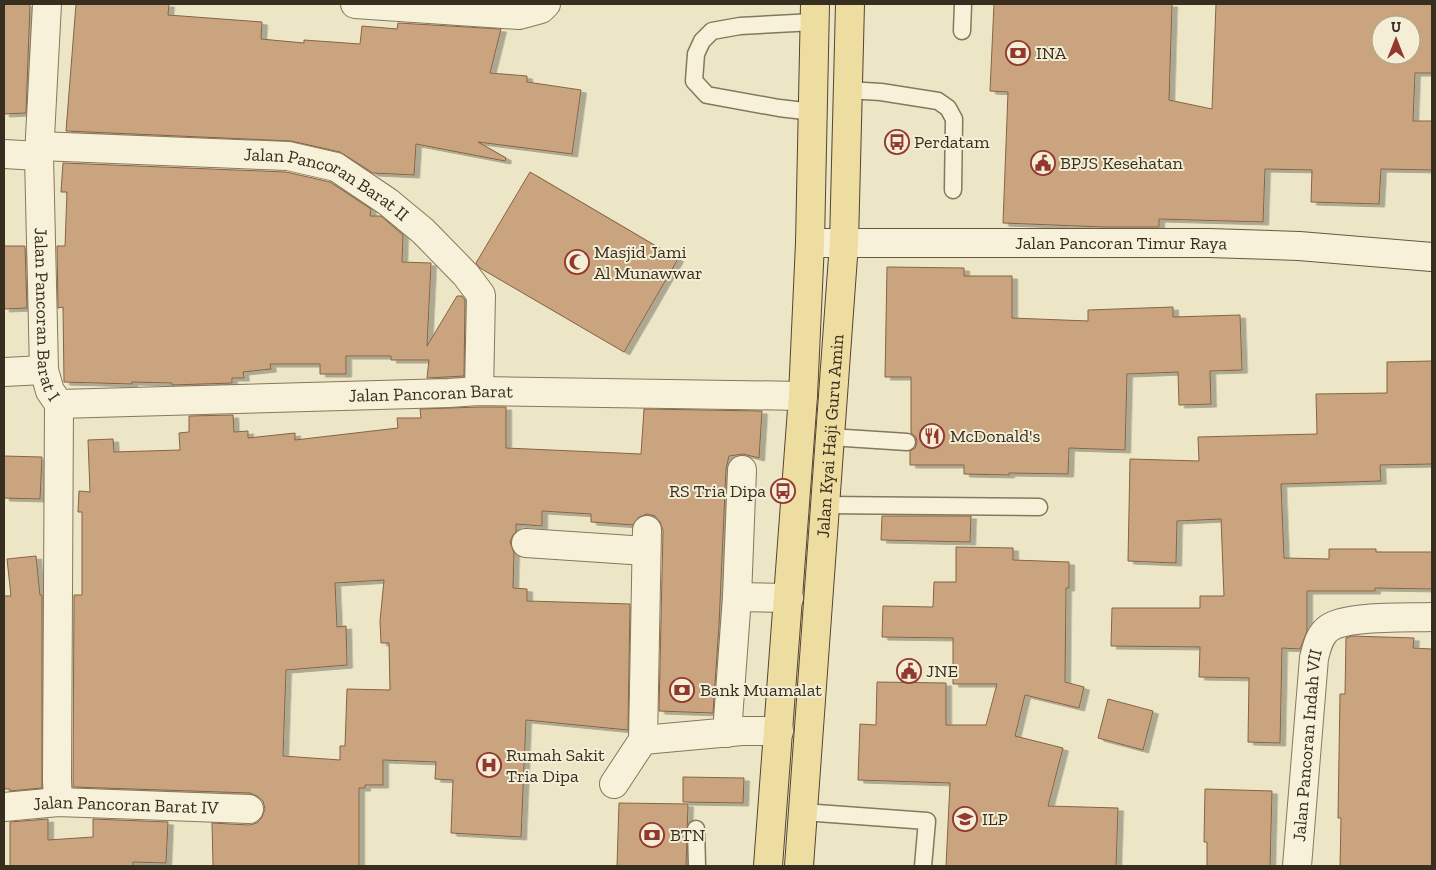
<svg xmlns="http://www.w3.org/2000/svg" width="1436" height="870" viewBox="0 0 1436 870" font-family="'Zilla Slab',serif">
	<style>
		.building { fill: #c9a47e; stroke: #856444; fill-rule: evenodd; filter: url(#shadow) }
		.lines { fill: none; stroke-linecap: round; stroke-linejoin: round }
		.lane-casing { stroke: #87775d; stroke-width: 19 }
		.street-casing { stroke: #87775d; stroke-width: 30 }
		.secondary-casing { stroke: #695840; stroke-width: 30 }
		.primary-casing { stroke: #554531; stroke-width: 30 }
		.lane { stroke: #f7f1d9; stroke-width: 16 }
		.street { stroke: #f7f1d9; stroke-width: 28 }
		.secondary { stroke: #f7f1d9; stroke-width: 28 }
		.primary { stroke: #eddda0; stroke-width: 28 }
		.labels { text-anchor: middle; stroke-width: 4; stroke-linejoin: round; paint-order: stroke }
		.poi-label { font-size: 18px; fill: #382e20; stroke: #f4eed6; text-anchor: start }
		.street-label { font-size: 18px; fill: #382e20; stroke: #f4eed6 }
	</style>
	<defs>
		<filter id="shadow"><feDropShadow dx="5.5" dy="3" stdDeviation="0" flood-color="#0004"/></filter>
	</defs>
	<rect width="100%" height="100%" fill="#ece5c6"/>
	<g class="building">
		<path d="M4 4H30L26 113 4 114Z"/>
		<path d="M76 4H169L168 15 262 22 261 39 304 43V40L360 44 362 26 397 29 398 23 501 29 490 73 527 76V82L581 90 572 154 478 142 506 158 505 161 416 144 414 175 373 173 340 152 291 141 66 131Z"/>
		<path d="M994 4H1172L1169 100 1212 109 1216 4H1432V73H1415L1413 121H1432V170L1381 169 1379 204 1311 202 1312 170 1265 169 1263 222 1159 219V227H1104L1003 223 1008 92 990 91ZM1381 25H1411V55H1381Z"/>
		<path d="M63 163 286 172 330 182 371 209 370 216H381L403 235 402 262 431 263 427 346 457 296H462L465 300 464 376 427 378 429 360H391V356H346V374H320V364H270L271 369 243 372 244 378H232V383L172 385V383L132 382V384L64 382 63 307 58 308 57 246H65L67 192H61Z"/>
		<path d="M530 172 678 259 624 352 480 268 476 263Z"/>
		<path d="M4 246H25L27 308 4 309Z"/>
		<path d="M887 267 964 268V276H1012V318L1088 321V310L1173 307V317L1240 315 1242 370 1210 371 1211 404 1179 405 1178 372 1127 374 1125 450 1069 448 1068 474 1009 473V475L964 474V465H910V451L915 448 917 442 916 437 911 433V377H885Z"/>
		<path d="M1432 361V464L1380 465 1381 481 1281 484 1284 558 1329 559V549H1376V552H1432V589L1375 588V591H1307V631L1300 649 1282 648 1280 743 1248 742 1249 678 1199 677 1200 647 1111 646 1112 608H1200V596H1224L1221 519 1177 521 1176 563 1128 561 1130 459 1199 461 1198 437 1317 434 1316 394 1387 393V362Z"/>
		<path d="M479 407H506V448L641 454 644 409 762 411 759 458 743 454 729 456 726 469 719 625 713 713 659 711 663 530 660 522 655 516 647 514 639 517 633 525 591 522V514L542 511V526L516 524V532L513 535 510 542 514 553 513 588 527 589V601L630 604 628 730 526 720 521 837 451 833 453 780 435 779 436 762 383 760V785H365V788H359V866H213L212 823 249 825 257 823 262 817 265 809 263 801 257 796 250 793 73 787 74 595H82V512H78L79 491 90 492 88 440 113 439 114 452 180 450 179 433 189 432V416L233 415 234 432 248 431V438L295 433V440L398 428 397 418H421L420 409ZM384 580 380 621 381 643H389L390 690 347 689 345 746H340V760L283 756 286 670 347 665 346 626 337 627 335 583Z"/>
		<path d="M4 456 42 457 40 499 4 498Z"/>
		<path d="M882 516H971L970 542 881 540Z"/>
		<path d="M956 547 1013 548V560L1069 562V588H1066L1065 682 1084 687 1079 708 1025 695 1015 736 1063 748 1048 806 1118 808 1116 866H946L950 783 858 780 860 724 876 725 877 682 946 683V725H986L997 684H953V638L882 637 883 606 933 607 934 582H956Z"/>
		<path d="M36 556 40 595H42V788L10 791V789H4V596H11L7 559Z"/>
		<path d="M1352 636 1414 638 1413 648 1432 649V866H1340L1341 818H1338L1340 694H1345L1346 638Z"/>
		<path d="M1108 699 1153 711 1143 750 1098 738Z"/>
		<path d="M683 777 744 778 743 803 683 802Z"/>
		<path d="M1205 789 1272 791 1270 866H1207V842H1204Z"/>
		<path d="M619 803 688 804 686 866H617Z"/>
		<path d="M48 819V840L93 837V819L168 822 166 863 133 862V866H10V822Z"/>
	</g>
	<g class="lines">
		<defs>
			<g id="lane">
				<path d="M962 31 963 4"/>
				<path d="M847 90 881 92 938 101 948 108 954 119 953 190"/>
				<path d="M813 112 779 108 707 95 694 81 696 54 702 41 712 31 740 26 814 22"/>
				<path d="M830 437 907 442"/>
				<path d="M824 505 1039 507"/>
				<path d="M803 812 927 821 923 866"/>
				<path d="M696 829 697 866"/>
			</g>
			<g id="street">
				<path id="s1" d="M47 4 39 156 44 370 50 391 59 404 57 780 58 802"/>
				<path d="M355 4 519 15 541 9 546 4"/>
				<path id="s2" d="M39 146 288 156 336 167 388 202 423 231 466 275 481 295 479 391"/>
				<path d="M4 154 39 156"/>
				<path d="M4 372 44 370"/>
				<path id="s3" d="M59 404 449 393 479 391 803 396"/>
				<path d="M526 543 646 551"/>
				<path d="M737 597 789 598"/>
				<path d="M727 733 737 597 742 470"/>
				<path d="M643 740 742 731H779"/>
				<path d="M614 784 643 740 647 530"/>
				<path id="s4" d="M4 807 58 802 249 809"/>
				<path id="s5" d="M1297 866 1314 658C1317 647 1319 635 1329 628 1347 615 1409 618 1432 617"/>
			</g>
			<g id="secondary">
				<path id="s6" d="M810 243H1209L1299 246 1432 257"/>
			</g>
			<g id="primary">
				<path d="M768 866 803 396 810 243 815 4"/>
				<path id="s7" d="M799 866 844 243 850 4"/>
			</g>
		</defs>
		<use href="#lane" class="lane-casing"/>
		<use href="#street" class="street-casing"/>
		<use href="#secondary" class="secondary-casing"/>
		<use href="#primary" class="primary-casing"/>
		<use href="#lane" class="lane"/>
		<use href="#street" class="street"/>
		<use href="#secondary" class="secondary"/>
		<use href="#primary" class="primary"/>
	</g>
	<defs>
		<symbol id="bank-ring" viewBox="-11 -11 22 22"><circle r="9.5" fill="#f4eed6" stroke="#93382f" stroke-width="1.5"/><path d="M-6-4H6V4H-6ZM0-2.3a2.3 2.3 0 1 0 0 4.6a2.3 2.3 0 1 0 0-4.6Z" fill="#93382f"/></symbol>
		<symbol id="bus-ring" viewBox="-11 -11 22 22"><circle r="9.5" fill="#f4eed6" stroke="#93382f" stroke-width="1.5"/><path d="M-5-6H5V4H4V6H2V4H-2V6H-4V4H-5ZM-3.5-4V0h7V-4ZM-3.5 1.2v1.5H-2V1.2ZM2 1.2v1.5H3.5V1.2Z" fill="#93382f"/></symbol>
		<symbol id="civic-ring" viewBox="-11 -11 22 22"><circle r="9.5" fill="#f4eed6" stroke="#93382f" stroke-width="1.5"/><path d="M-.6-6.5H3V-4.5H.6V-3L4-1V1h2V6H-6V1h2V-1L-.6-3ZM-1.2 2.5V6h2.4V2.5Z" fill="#93382f"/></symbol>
		<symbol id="mosque-ring" viewBox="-11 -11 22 22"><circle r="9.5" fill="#f4eed6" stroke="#93382f" stroke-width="1.5"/><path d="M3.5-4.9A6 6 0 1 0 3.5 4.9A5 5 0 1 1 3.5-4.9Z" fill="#93382f"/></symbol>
		<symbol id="restaurant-ring" viewBox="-11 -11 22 22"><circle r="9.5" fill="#f4eed6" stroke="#93382f" stroke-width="1.5"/><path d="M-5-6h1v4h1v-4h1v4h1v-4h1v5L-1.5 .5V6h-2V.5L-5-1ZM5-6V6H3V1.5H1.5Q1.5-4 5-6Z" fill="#93382f"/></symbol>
		<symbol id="hospital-ring" viewBox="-11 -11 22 22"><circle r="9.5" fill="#f4eed6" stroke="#93382f" stroke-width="1.5"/><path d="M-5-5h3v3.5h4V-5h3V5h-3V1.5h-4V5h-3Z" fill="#93382f"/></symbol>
		<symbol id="school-ring" viewBox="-11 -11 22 22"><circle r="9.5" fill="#f4eed6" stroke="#93382f" stroke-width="1.5"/><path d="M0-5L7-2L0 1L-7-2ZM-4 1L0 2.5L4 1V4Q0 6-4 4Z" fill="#93382f"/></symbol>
	</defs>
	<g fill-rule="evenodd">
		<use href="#bank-ring" x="1004" y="39" width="28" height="28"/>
		<use href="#bus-ring" x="883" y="128" width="28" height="28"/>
		<use href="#civic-ring" x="1029" y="149" width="28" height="28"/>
		<use href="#mosque-ring" x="563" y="248" width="28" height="28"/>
		<use href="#restaurant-ring" x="918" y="422" width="28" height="28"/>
		<use href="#bus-ring" x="769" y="477" width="28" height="28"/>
		<use href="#civic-ring" x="895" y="657" width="28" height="28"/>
		<use href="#bank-ring" x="668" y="676" width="28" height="28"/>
		<use href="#hospital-ring" x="475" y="751" width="28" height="28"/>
		<use href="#school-ring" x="951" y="805" width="28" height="28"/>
		<use href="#bank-ring" x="638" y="821" width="28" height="28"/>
	</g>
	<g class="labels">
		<g class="poi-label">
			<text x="1036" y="59">INA</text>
			<text x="914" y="148">Perdatam</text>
			<text x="1060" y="169">BPJS Kesehatan</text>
			<text x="594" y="258">Masjid Jami<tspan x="594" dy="21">Al Munawwar</tspan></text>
			<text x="950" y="442">McDonald's</text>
			<text x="766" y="497" text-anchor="end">RS Tria Dipa</text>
			<text x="926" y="677">JNE</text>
			<text x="700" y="696">Bank Muamalat</text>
			<text x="506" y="761">Rumah Sakit<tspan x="506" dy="21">Tria Dipa</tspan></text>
			<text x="982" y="825">ILP</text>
			<text x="670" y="841">BTN</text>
		</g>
		<g class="street-label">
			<text dy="6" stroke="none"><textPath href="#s2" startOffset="295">Jalan Pancoran Barat II</textPath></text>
			<text dy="6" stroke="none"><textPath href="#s6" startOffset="311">Jalan Pancoran Timur Raya</textPath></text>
			<text dy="6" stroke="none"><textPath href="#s1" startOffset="311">Jalan Pancoran Barat I</textPath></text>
			<text dy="6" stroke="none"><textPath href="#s3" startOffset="372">Jalan Pancoran Barat</textPath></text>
			<text dy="6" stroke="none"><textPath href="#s7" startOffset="431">Jalan Kyai Haji Guru Amin</textPath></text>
			<text dy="6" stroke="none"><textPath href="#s5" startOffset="121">Jalan Pancoran Indah VII</textPath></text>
			<text dy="6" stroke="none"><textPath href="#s4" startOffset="122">Jalan Pancoran Barat IV</textPath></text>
		</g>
	</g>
	<rect width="1436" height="870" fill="none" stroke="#382e20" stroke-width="10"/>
	<g transform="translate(1396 40)"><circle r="24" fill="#f4eed6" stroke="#a9a18d"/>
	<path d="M0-4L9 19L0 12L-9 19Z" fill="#93382f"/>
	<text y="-8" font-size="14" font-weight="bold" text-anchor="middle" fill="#382e20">U</text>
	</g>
</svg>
